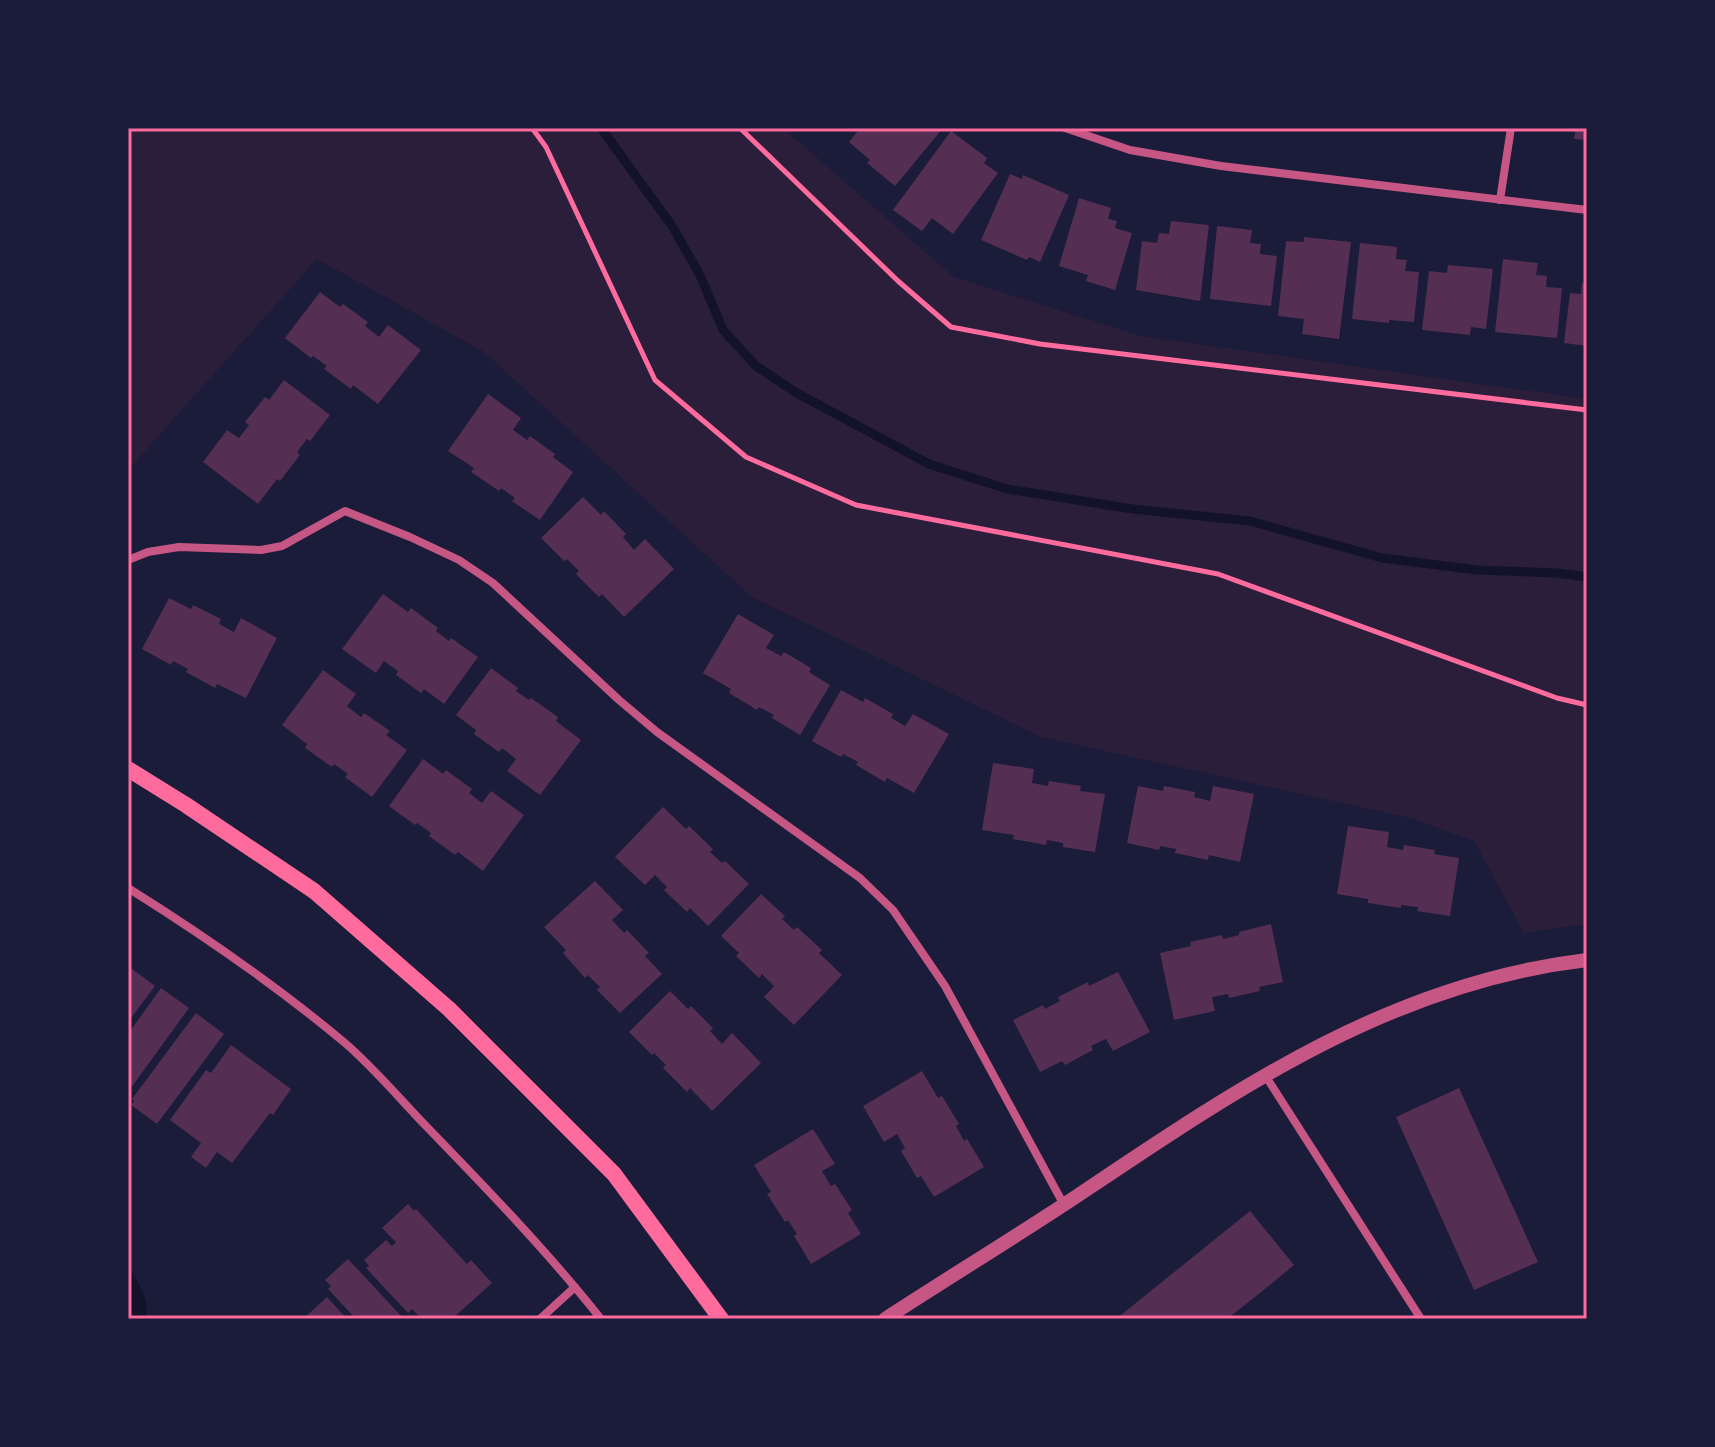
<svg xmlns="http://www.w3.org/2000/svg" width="1715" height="1447" viewBox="0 0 1715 1447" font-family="'Asap Condensed',sans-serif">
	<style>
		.green { fill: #2a1e3b }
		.water { fill: #12122b }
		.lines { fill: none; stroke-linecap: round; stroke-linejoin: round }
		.stream { stroke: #12122b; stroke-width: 9 }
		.building { fill: #542f53 }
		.path { stroke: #ff6b9d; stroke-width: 5 }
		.minor { stroke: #c65784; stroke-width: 8 }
		.tertiary { stroke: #c65784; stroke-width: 14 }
		.secondary { stroke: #ff6b9d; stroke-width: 16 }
		.neatline { fill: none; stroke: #ff6b9d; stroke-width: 3 }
	</style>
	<rect width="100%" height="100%" fill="#1b1b3a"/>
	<path class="green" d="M128 128H783L954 277 1141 336 1587 399V924L1524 933 1474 841 1410 818 1041 737 752 597 484 352 317 259 128 470Z"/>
	<path class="water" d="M128 1265C138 1283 150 1299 146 1319H128Z"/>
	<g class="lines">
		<path class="stream" d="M601 128 672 226 700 275 723 330 756 366 795 392 929 464 1007 489 1133 509 1250 521 1382 558 1477 570 1558 573 1587 577"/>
	</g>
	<g class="building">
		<path d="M860 128H943L895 186 867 163 870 160 849 142Z"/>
		<path d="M1576 128H1587V140L1574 139Z"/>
		<path d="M951 131 987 158 984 163 998 173 953 234 932 218 922 231 893 210Z"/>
		<path d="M1010 174 1022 179 1023 175 1069 195 1040 262 1029 257 1027 260 981 240Z"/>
		<path d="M1079 198 1111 208 1108 219 1117 221 1115 228 1132 233 1115 290 1086 281 1088 275 1059 266Z"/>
		<path d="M1171 221 1209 225 1200 301 1136 290 1142 241 1157 243 1159 233 1169 234Z"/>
		<path d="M1217 226 1252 230 1250 243 1261 244 1260 254 1277 256 1271 306 1210 299Z"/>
		<path d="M1304 237 1351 242 1339 339 1302 334 1304 319 1278 316 1286 241 1304 242Z"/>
		<path d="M1360 243 1397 247 1396 259 1407 260 1405 271 1419 272 1414 322 1389 320V323L1352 319Z"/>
		<path d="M1503 259 1538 263 1536 275 1547 276 1546 287 1562 288 1557 338 1495 332Z"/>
		<path d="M1448 265 1493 269 1486 329 1471 327 1470 335 1422 330 1429 271 1447 273Z"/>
		<path d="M1582 283 1587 284V346L1564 343 1570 293 1581 294Z"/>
		<path d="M320 292 340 307 343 304 368 322 365 326 379 337 388 325 421 350 378 404 353 385 351 389 324 369 327 366 313 356 311 358 285 338Z"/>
		<path d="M284 380 330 415 310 441 307 439 297 452 300 455 280 481 277 479 258 504 203 462 227 430 239 438 249 425 245 422 265 397 269 400Z"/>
		<path d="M488 394 521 418 513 430 527 440 530 436 555 454 553 457 573 472 540 520 512 501 515 498 501 488 499 491 471 472 474 468 448 451Z"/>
		<path d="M583 497 601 515 604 511 626 534 623 537 634 550 645 539 674 569 624 617 602 594 599 597 576 574 579 571 567 559 564 561 541 538Z"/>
		<path d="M383 594 408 612 411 608 438 628 436 631 449 641 451 638 478 657 444 704 424 689 421 693 396 675 398 671 384 661 376 673 342 649Z"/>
		<path d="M169 598 191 609 193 605 221 619 219 624 234 632 241 618 277 638 246 698 217 684 215 688 186 672 188 669 173 661 171 665 142 649Z"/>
		<path d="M738 614 774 635 766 648 781 656 784 652 811 668 809 672 830 685 800 735 772 718 774 715 759 707 757 710 729 693 731 689 703 673Z"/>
		<path d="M491 668 518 688 516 691 529 700 531 698 558 717 556 721 581 740 540 795 507 771 516 759 502 748 499 752 474 734 476 730 456 715Z"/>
		<path d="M323 670 356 694 347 706 361 717 364 713 390 731 386 735 407 750 372 797 345 777 348 774 334 764 332 767 305 748 307 744 282 725Z"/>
		<path d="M841 690 863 702 865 698 893 714 891 718 905 726 913 714 949 734 914 793 887 778 885 782 856 765 858 762 843 754 841 757 812 741Z"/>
		<path d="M423 759 443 774 446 770 472 789 469 793 482 803 491 791 524 815 483 871 458 852 455 855 429 836 431 833 417 823 415 825 389 806Z"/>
		<path d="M993 763 1034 769 1032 783 1048 786 1049 781 1081 786 1080 791 1105 794 1095 852 1063 847V843L1047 840 1046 845 1013 839 1014 835 982 830Z"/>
		<path d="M1138 786 1163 791 1164 786 1195 792 1194 797 1210 801 1213 786 1254 794 1240 862 1209 855 1208 860 1175 853 1176 849 1160 846 1159 850 1127 843Z"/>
		<path d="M663 807 686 829 689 826 713 849 710 852 722 863 725 861 749 884 708 926 690 908 687 912 664 890 667 887 655 875 645 885 615 857Z"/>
		<path d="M1348 826 1389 832 1387 847 1403 850 1404 845 1435 850 1434 854 1459 858 1450 916 1417 911 1418 907 1401 905V908L1368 903V899L1337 894Z"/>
		<path d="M595 881 623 910 612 920 624 933 627 930 649 953 645 956 662 974 620 1013 597 990 600 987 588 975 585 978 563 953 566 950 544 927Z"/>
		<path d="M761 894 785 916 782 919 794 930 797 927 822 950 819 953 842 975 794 1025 764 997 774 986 762 974 759 978 736 956 739 953 721 936Z"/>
		<path d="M1271 924 1283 982 1259 987 1260 991 1229 998 1228 994 1212 997 1215 1011 1174 1020 1160 953 1191 946 1190 942 1222 935 1223 939 1239 935V932Z"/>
		<path d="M128 966 155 986 128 1022Z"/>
		<path d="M1118 972 1150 1032 1113 1051 1106 1039 1091 1046 1093 1050 1065 1065 1062 1061 1040 1072 1013 1020 1043 1005 1045 1009 1060 1001 1058 997 1088 982 1089 986Z"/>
		<path d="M161 988 189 1008 128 1092V1034Z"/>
		<path d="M670 991 688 1009 691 1006 713 1028 710 1031 722 1044 732 1033 761 1063 712 1111 690 1088 687 1092 663 1068 666 1065 654 1053 652 1055 629 1032Z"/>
		<path d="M196 1013 224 1034 157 1124 131 1105 134 1101 132 1099Z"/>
		<path d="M231 1045 291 1089 273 1115 270 1113 232 1163 217 1152 206 1168 191 1157 201 1143 170 1120 206 1070 211 1073Z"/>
		<path d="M922 1071 938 1098 942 1096 959 1124 956 1126 964 1141 967 1139 984 1167 934 1197 921 1176 917 1178 901 1151 905 1148 897 1134 884 1142 863 1106Z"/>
		<path d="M1459 1088 1538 1262 1474 1290 1396 1117Z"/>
		<path d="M813 1129 835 1164 822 1171 831 1186 835 1184 852 1210 848 1213 861 1234 811 1264 794 1236 797 1234 788 1220 785 1222 767 1194 771 1192 754 1165Z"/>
		<path d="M408 1204 414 1211 416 1209 467 1264 471 1260 492 1283 452 1319H422L412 1309 408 1313 366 1268 369 1266 364 1260 386 1240 392 1246 396 1242 382 1228Z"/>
		<path d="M1250 1211 1294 1265 1270 1285 1227 1319H1116Z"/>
		<path d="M348 1259 404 1319H356L328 1289 331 1286 325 1280Z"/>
		<path d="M327 1297 347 1319H303Z"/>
	</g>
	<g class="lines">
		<g class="path">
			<path d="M532 128 546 147 655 380 746 457 856 505 1218 574 1557 698 1587 705"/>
			<path d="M740 128 898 281 951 327 1040 344 1587 410"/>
		</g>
		<g class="minor">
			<path d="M1065 128 1130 150 1221 166 1587 210"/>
			<path d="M1500 200 1511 128"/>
			<path d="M128 560 148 552 179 547 261 550 282 546 345 511 410 537 459 560 493 583 619 700 657 732 860 878 893 910 945 986 1064 1205"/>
			<path d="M128 888C203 935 277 986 345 1043 374 1068 399 1098 426 1126 486 1188 547 1251 601 1319"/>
			<path d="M1265 1075 1421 1319"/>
			<path d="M540 1319 575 1287"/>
		</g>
		<path class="tertiary" d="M885 1319C948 1278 1012 1239 1074 1198 1235 1090 1390 983 1587 960"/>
		<path class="secondary" d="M128 769 186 805 314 891 449 1009 614 1174 721 1319"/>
	</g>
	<rect width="1715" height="1447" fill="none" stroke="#1b1b3a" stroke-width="260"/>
	<rect x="130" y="130" width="1455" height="1187" class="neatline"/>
</svg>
